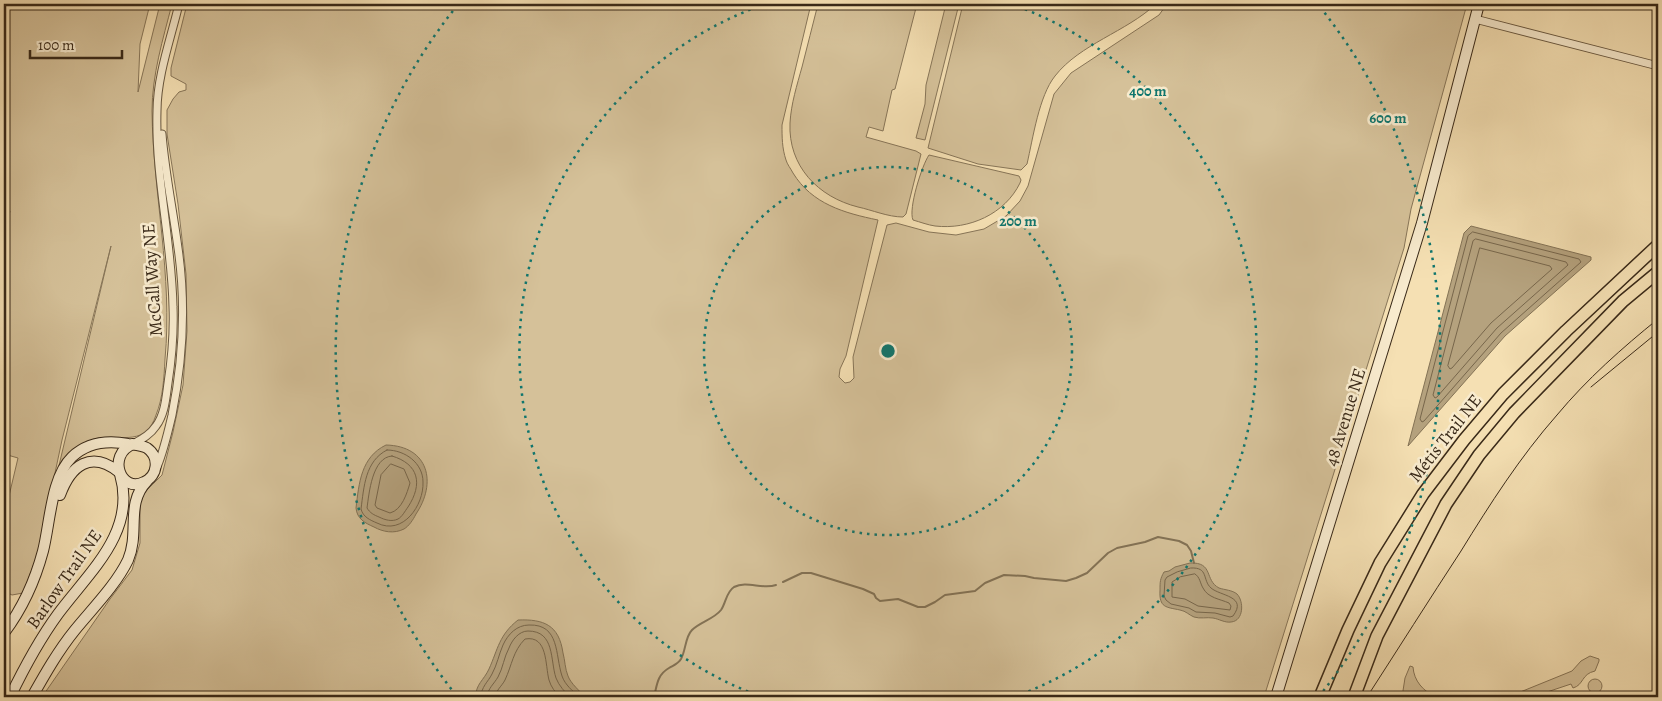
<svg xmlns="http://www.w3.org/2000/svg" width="1662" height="701" viewBox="0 0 1662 701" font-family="Alegreya,serif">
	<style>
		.green { fill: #d5c199; stroke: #877558 }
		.water { fill: #b5a27e; stroke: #837255 }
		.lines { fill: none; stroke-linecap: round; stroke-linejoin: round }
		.shore { stroke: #77664b; stroke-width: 1 }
		.stream { stroke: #837255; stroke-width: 2 }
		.street-casing { stroke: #68573f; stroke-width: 9 }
		.secondary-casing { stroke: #392918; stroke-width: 12 }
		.primary-casing { stroke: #392918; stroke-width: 14 }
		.street { stroke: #f8ebce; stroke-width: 7 }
		.secondary { stroke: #f8ebce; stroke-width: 10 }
		.primary { stroke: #f5e0b3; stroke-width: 11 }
		.tram { stroke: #392918; stroke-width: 1 }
		.ring { fill: none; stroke: #0f766e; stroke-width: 2.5; stroke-dasharray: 2.5 5 }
		.labels { text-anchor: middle; stroke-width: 5; stroke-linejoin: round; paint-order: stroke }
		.street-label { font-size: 18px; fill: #392918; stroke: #f8ebce }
		.centre { fill: #0f766e; stroke: #f8ebce; stroke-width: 2.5 }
		.ring-label { font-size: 15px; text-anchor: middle; font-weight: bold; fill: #0f766e; stroke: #f8ebce; stroke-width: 5; stroke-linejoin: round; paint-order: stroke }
	</style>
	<rect width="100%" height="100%" fill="#f5e0b3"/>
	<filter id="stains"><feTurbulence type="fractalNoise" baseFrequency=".004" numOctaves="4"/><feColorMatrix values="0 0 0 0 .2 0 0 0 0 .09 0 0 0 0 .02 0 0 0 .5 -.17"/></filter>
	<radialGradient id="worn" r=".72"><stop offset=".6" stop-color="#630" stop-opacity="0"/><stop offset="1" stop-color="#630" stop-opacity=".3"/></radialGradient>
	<g class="green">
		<path d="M4 4H150L140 44 138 92 160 4H172C163 39 152 75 152 111 153 194 173 276 165 359 164 378 163 398 156 415 146 446 123 435 99 438 91 439 85 443 79 447 76 449 71 451 69 453 65 458 55 487 52 495L111 246 62 440 38 553 23 593 12 595 4 591V517L18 458 4 454V237L10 211 4 209Z"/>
		<path d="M187 4H811L782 125C782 137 782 148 786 160 787 164 791 169 793 173 812 204 844 213 878 220L846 356 840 369 839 377 845 383 850 382 854 378 853 357 887 225 896 223 929 232 956 235 984 229 1006 216 1020 201 1028 186 1054 94 1071 73 1159 15 1167 4H1467L1411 209 1404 248 1264 697H42L110 599 132 570 140 543V503L145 492 162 475 173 432 183 385 187 331 186 274 178 204 167 134V110L173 99 179 92 186 90V84L171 76V68Z"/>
		<path d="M818 4H917L895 89 892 90 883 131 869 127 866 137 916 151 921 154 906 214 903 217C888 217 872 210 858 207 818 197 788 166 790 123 791 104 797 85 802 67 807 46 813 25 818 4Z"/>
		<path d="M946 4H959L925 140 916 138 925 104 926 85Z"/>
		<path d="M963 4H1156C1126 32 1080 44 1055 76 1039 96 1033 138 1027 164L1021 170 978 164 928 148Z"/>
		<path d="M929 155 1019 176 1021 180 1020 183C1005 214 969 230 935 226 928 225 920 222 913 220 908 209 922 165 929 155Z"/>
		<path d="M1590 656 1599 659V661L1595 671C1581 674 1584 685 1573 688L1571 684 1532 697H1508L1572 671 1581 661Z"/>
		<path d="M1410 666 1413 667C1414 681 1423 691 1436 697H1402L1405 678Z"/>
		<circle cx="1595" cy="686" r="7"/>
	</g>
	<g class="water">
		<path d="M1471 226 1591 257V260L1505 336 1408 446 1464 233Z"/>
		<path d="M386 445C429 446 437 483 416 514 413 520 409 526 404 529 394 534 383 532 374 527 365 523 357 519 356 508 359 483 361 457 386 445Z"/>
		<path d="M1190 563C1214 562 1204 580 1219 588 1225 590 1232 590 1237 594 1244 601 1244 621 1231 622 1225 623 1219 619 1213 618 1207 617 1200 619 1194 617 1189 615 1186 611 1180 610 1166 607 1159 608 1160 590 1160 582 1160 579 1164 572L1169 571 1175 567Z"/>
		<path d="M518 620C544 619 559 625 563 653 565 660 565 669 568 676 571 684 580 691 585 697H476C475 685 484 680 489 669 498 649 499 635 518 620Z"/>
	</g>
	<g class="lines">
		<g class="shore">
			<path d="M1473 232 1579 259 1581 262 1501 333 1424 421 1422 422 1420 419 1468 236Z"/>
			<path d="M1476 239 1566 262 1568 265 1497 328 1437 397 1435 398 1433 395 1473 241Z"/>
			<path d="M1480 248 1550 266 1552 269 1491 323 1452 368 1450 369 1448 366Z"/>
			<path d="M387 450C405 450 423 463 423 482 424 505 403 536 377 523 370 520 363 517 361 509 364 487 365 461 387 450Z"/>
			<path d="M392 456C419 464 423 484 408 507 405 511 402 517 398 519 392 522 385 520 379 517 374 515 370 513 367 508 369 494 372 457 392 456Z"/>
			<path d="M391 464 404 469 410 483C407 493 402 510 390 513L377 508 375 505 381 475Z"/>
			<path d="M1191 568C1209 567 1202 580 1211 588 1220 596 1248 596 1233 616L1230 617 1215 613 1196 612 1189 608 1171 604 1166 600 1164 596 1165 580 1167 577 1177 572Z"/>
			<path d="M1195 574C1200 577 1200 583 1203 588 1208 598 1220 599 1229 603L1231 606 1230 610 1198 606 1185 599 1172 597V582L1180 577Z"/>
			<path d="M481 697C481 687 488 682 492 674 497 665 499 654 503 645 508 634 517 625 529 625 560 624 555 655 562 676 565 685 573 691 579 697"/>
			<path d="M487 697C488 688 494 684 498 677 503 668 504 657 509 648 512 640 519 631 528 631 555 631 550 660 556 678 559 686 565 692 570 697"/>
			<path d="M495 697C496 690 502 686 505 680 512 665 513 651 525 639 548 635 545 665 549 680 551 687 555 692 560 697"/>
		</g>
		<g class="stream">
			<path d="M783 582 802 573H811L863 589 874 594 876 598 880 601 898 599 918 607H925L935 602 945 595 975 591 985 583 1004 575 1025 576 1034 578 1066 581 1076 578 1087 573 1108 553 1117 548 1145 542 1158 537 1179 541 1187 545 1191 551 1194 563"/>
			<path d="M654 697C657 685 657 675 669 668 674 665 678 664 681 659 686 650 685 637 692 630 700 622 714 619 721 610 726 603 726 592 734 587 747 580 762 590 776 585"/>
		</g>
		<defs>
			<g id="street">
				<path d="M1475 19 1658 66"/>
				<path d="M133 444C142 439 150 435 156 426 165 414 166 397 168 383 172 357 174 333 173 307 172 242 155 177 157 111 157 76 171 38 179 4"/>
				<path d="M157 467C164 450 168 432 172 415 183 360 186 303 178 248 173 210 165 172 162 134"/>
			</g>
			<g id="secondary">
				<path d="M60 495C71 465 91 450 119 472"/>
				<path d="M4 633C22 609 35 581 43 551 50 524 51 477 72 457 88 442 107 440 128 444 135 445 141 445 147 448 160 457 158 476 144 482 121 494 106 455 133 444"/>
				<path d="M10 697C24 668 39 640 58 614 89 572 137 532 120 474"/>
				<path d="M32 697C45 674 58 651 75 630 92 609 116 585 128 560 140 532 125 504 147 481"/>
				<path d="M1276 697 1422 223 1479 4"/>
			</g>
			<g id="primary">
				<path d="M1320 697 1348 630 1380 563 1423 494 1464 440 1503 394 1566 331 1658 245"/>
				<path d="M1354 697 1377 636 1446 504 1479 455 1514 413 1623 301 1658 272"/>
			</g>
		</defs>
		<use href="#street" class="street-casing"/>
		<use href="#secondary" class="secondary-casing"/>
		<use href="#primary" class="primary-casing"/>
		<use href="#street" class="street"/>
		<use href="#secondary" class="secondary"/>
		<use href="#primary" class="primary"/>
		<g class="tram">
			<path d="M1591 387 1658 332"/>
			<path d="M1367 697C1398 649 1429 600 1461 551 1490 504 1520 457 1557 415 1587 379 1622 348 1658 319"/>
		</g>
	</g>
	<g class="ring">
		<circle cx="888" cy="351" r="184"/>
		<path d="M762 697A368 368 0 0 1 765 4M1011 4A368 368 0 0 1 1014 697"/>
		<path d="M456 695A552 552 0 0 1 456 7M1320 7A552 552 0 0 1 1320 695"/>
	</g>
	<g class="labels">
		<g class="street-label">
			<text transform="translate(152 280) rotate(-94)" y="6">McCall Way NE</text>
			<text transform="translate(1345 417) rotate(-73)" y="6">48 Avenue NE</text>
			<text transform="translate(1445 438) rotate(-52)" y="6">Métis Trail NE</text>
			<text transform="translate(64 579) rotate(-55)" y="6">Barlow Trail NE</text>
		</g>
	</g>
	<circle cx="888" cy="351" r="8" class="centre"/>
	<g class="ring-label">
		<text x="1148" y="96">400 m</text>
		<text x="1388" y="123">600 m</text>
		<text x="1018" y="226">200 m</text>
	</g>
	<rect width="1662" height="701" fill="none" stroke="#f5e0b3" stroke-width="20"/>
	<rect x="5" y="5" width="1652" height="691" fill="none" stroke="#392918" stroke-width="2.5"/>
	<rect x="10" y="10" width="1642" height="681" fill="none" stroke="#392918"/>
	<path d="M30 50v8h92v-8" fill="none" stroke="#392918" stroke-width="2.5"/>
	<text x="38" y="50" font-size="15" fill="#392918" stroke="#f8ebce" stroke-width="4" paint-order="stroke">100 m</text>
	<rect width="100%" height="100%" filter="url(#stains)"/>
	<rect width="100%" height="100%" fill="url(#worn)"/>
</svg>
